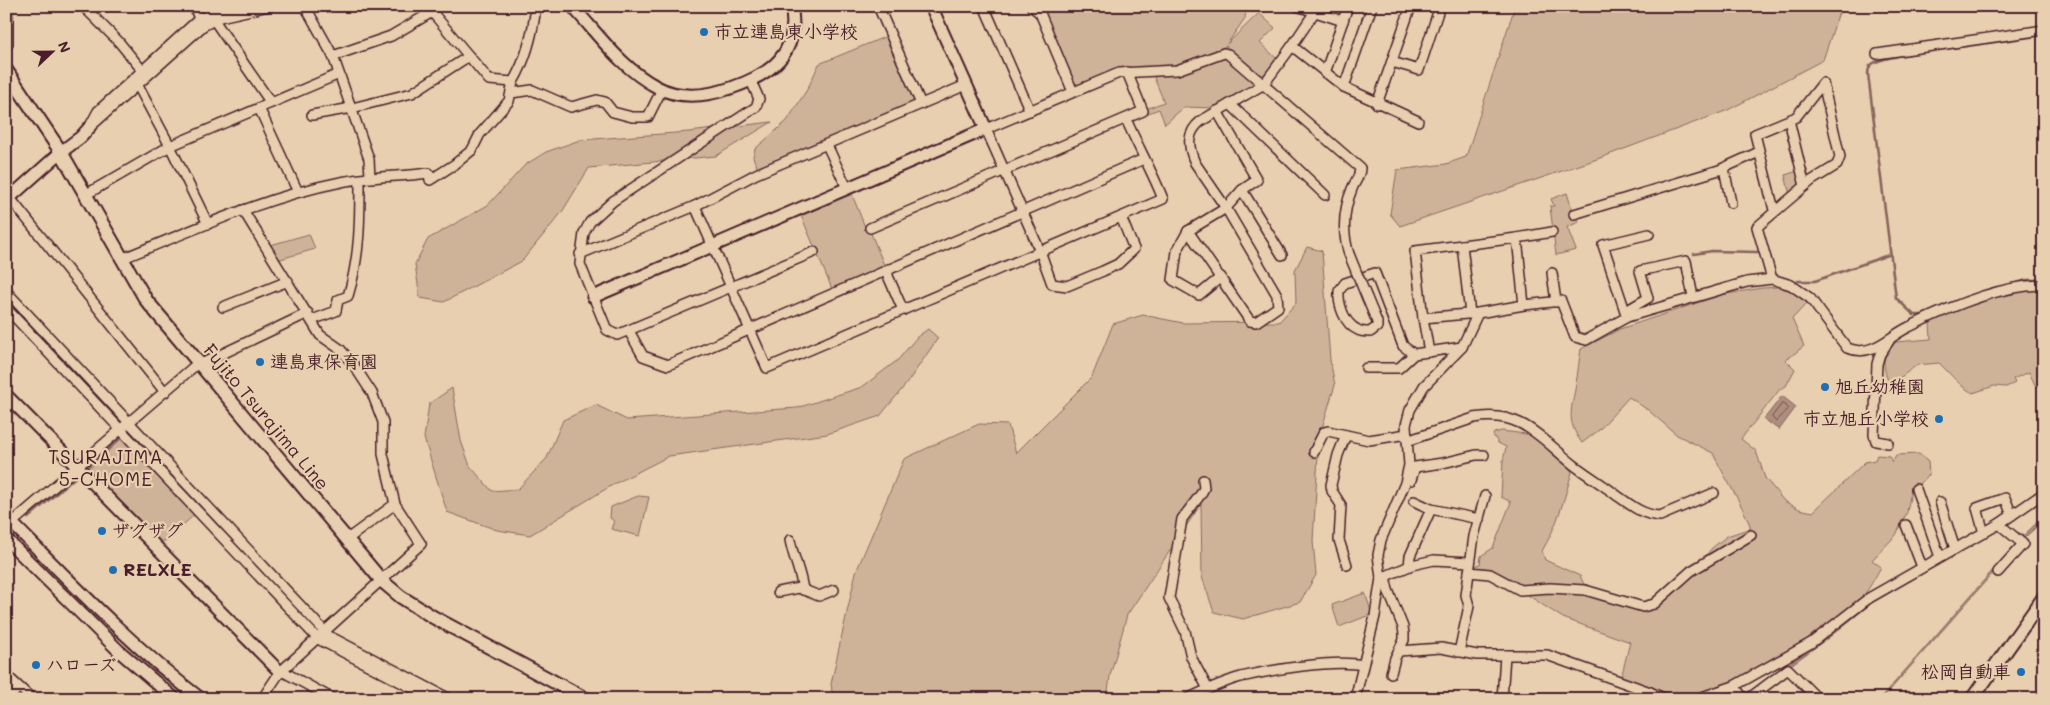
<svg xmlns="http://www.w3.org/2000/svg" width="2050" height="705" viewBox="0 0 2050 705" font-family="Mali,'Klee One',sans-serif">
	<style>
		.green { fill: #ceb399; stroke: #8c6962 }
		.water { fill: #ae8e7e; stroke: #86625d }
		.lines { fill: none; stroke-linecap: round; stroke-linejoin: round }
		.shore { stroke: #724b4c; stroke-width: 1 }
		.stream { stroke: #86625d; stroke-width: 2.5 }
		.minor-casing { stroke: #4a1f2b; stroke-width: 12 }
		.tertiary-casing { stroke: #4a1f2b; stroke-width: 15 }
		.secondary-casing { stroke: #4a1f2b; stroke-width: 16 }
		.minor { stroke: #e7cfaf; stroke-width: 9 }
		.tertiary { stroke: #e7cfaf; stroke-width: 11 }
		.secondary { stroke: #e7cfaf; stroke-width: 12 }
		.minor-bridge-casing { stroke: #4a1f2b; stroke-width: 12; stroke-linecap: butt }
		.minor-bridge { stroke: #e7cfaf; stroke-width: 9 }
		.poi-dot { fill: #1f6fb2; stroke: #e7cfaf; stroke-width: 2 }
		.labels { text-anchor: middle; stroke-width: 4.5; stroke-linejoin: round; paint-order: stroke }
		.poi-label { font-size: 18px; font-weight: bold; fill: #4a1f2b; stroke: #e7cfaf; text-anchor: start }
		.street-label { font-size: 18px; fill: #4a1f2b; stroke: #e7cfaf }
		.neighbourhood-label { font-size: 19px; letter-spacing: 1px; fill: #4a1f2b; stroke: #e7cfaf }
	</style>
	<rect width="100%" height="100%" fill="#e7cfaf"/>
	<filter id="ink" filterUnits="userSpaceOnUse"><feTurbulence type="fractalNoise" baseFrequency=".02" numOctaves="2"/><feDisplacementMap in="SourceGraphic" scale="10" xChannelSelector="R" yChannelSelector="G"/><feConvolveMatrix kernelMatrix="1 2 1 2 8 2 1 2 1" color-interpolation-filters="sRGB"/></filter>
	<g filter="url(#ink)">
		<g class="green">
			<path d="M1038 6H1247L1245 18 1227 44 1259 13 1275 28 1260 43 1277 59 1267 74 1260 75 1226 46 1184 63 1080 85 1073 82 1042 9Z"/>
			<path d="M1515 6H1841L1823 60 1728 110 1600 158 1400 226 1390 214 1397 170 1446 164 1466 157Z"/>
			<path d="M887 36 914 99 912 105 758 170 753 157 755 149 787 121 808 88 819 64Z"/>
			<path d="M1223 58 1229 59 1255 81V85L1214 108 1184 107 1165 124 1159 109 1148 113 1146 109 1164 102 1153 75Z"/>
			<path d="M772 122 716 156 589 168 562 212 522 261 444 302 420 298 415 264 428 239 488 205 525 165 546 152 580 140 689 132Z"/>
			<path d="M1798 171 1799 186 1790 195 1785 175Z"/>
			<path d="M851 192 867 232 870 231 884 265 883 268 832 289 800 213Z"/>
			<path d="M1567 193 1574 216 1577 215 1579 222 1567 227 1576 250 1556 255 1550 206H1554L1551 199Z"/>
			<path d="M309 234 315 249 277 260 267 246Z"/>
			<path d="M1307 247 1322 251 1330 360 1335 385 1319 438 1313 541 1316 575 1300 602 1243 619 1214 612 1202 577 1201 504 1127 615 1110 676 1107 699H833L831 684 856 572 904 459 979 424 1008 425 1016 453 1092 377 1113 324 1143 315 1183 323 1279 322 1296 303 1295 270Z"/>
			<path d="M1778 287 1792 291 1807 303 1792 319 1804 346 1786 360 1795 369 1786 386 1780 389 1741 439 1756 451 1765 478 1784 501 1799 509 1813 512 1865 462 1875 460 1877 455 1889 456 1892 462 1896 455 1919 454 1928 462 1929 475 1911 491 1907 512 1896 535 1872 560 1881 567C1873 581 1865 597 1853 608 1821 634 1719 701 1679 699 1665 698 1636 683 1621 678L1630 642 1563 618 1523 592H1586L1643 609 1692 572 1712 548 1727 536 1751 528C1741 501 1725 479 1713 453L1677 435 1648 410 1629 397 1599 430 1582 443C1565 420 1572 409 1576 384 1578 372 1579 360 1581 349L1620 329 1721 295 1762 288Z"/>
			<path d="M2032 288H2044V384L2036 387 2029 372 2013 379 2015 383 2006 387 1994 386 1973 393C1960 387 1950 373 1939 363L1917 365 1894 382 1889 384C1882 363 1881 358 1896 342L1931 339 1930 322 1979 301Z"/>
			<path d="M928 329 938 338 907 383 880 416 827 434 669 456 614 484 530 535 497 530 447 512 424 438 429 404 452 388 461 441 470 466 492 491 518 489 547 458 563 420 596 405 627 420 797 408 862 387 898 360 917 337Z"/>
			<path d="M1502 431 1534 435 1566 463 1572 472C1564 500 1557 526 1542 551L1545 560 1580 576 1584 584 1581 588H1521L1472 570 1473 567 1480 564 1481 556 1493 548 1511 502 1501 497 1503 461 1506 447 1498 443 1493 435 1494 433Z"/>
			<path d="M123 437 193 512 194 515 165 541 160 542 88 470Z"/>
			<path d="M638 496 649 497 640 536 611 529 614 521 610 518 611 507Z"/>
			<path d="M1365 593 1372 614 1339 627 1332 605Z"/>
		</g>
		<g class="water">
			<path d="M6 296 327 637 445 699H436L323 640 6 303Z"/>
			<path d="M1782 396 1796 407 1779 430 1764 419Z"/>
			<path d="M2044 516V520L2021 541 1882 699H1880L2021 538 2000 529 1872 603 1828 638 1747 697 1745 696 1846 622 1871 600 1999 527H2006L2024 535Z"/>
		</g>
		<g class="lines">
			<path class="shore" d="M1782 404H1785L1788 409 1776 422 1772 417Z"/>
			<g class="stream">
				<path d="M1921 52C1911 54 1875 58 1870 66 1869 68 1868 72 1868 74L1896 298 1914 315H1922L1930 312"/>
				<path d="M1694 254 1712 251 1757 252"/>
				<path d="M1798 281H1815L1891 254"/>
				<path d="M2013 284 2027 280H2044"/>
				<path d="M85 469 124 435"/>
				<path d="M28 518 79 474"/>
			</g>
			<defs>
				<g id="minor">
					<path d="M83 6 119 42 142 70"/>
					<path d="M194 6 199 19"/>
					<path d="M305 6 333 56 369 159 370 178"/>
					<path d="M878 6 921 104"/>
					<path d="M984 6 1030 111"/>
					<path d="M1031 6 1040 13 1073 92"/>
					<path d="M1297 6 1343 21"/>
					<path d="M6 14 8 16V44L6 45"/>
					<path d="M214 20 271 103"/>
					<path d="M1292 46 1344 87 1418 121"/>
					<path d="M1877 54 2044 30"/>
					<path d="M1392 62 1419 70 1440 6"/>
					<path d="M1325 73 1348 6"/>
					<path d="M751 81 759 99 756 107 613 201 590 222 584 233 580 264 607 330 617 335 814 252"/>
					<path d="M513 82C526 60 533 33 536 6"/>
					<path d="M138 86 170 146 208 224"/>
					<path d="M1344 87 1372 6"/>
					<path d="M511 93 532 90 571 107 597 100 605 102 613 112 632 117H648L662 89"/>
					<path d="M1230 104 1325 195"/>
					<path d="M1377 104 1411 6"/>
					<path d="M259 108 298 192"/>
					<path d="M1217 111 1257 180 1242 190 1226 208 1188 231 1177 251 1173 280 1199 295 1221 277"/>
					<path d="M312 115 352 108 412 93 469 56"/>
					<path d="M1789 120 1805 186"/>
					<path d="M91 124 98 111 199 19 213 12 236 6"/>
					<path d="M89 128 203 26 220 17 269 6"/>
					<path d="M827 145 847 188"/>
					<path d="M1724 168 1731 203"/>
					<path d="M1242 190 1282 255"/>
					<path d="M85 195 170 146 339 74"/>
					<path d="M10 198 165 392"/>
					<path d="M695 206 767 368 1163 199C1152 171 1138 147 1126 119"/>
					<path d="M243 210 320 335 340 349 353 364 372 393 383 422V454L395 504 421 544 280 672 262 699"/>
					<path d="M1574 214 1719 170 1759 152"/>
					<path d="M1121 217 1134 249 1118 264 1103 271 1067 286 1052 284 1040 251 986 129 1119 73 1177 70 1224 53 1228 54 1360 168C1360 177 1355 181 1352 189 1343 211 1342 232 1349 254"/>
					<path d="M870 228 1143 111 1127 72"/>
					<path d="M1188 231 1250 321 1256 322 1278 307 1277 295 1226 208 1195 163C1188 147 1186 133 1201 121L1264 84 1292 46 1314 13"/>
					<path d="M1517 238 1552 232"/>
					<path d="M1462 245 1470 314"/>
					<path d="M580 254 695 206 756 174 966 85"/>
					<path d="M121 259C193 230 265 197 341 182 370 176 400 177 429 173L430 180 455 164 472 150 480 134 509 101 513 82 489 80 432 12 391 36 333 56"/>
					<path d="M888 269V276L903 310"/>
					<path d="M1552 273 1556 302"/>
					<path d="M1772 279 1757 227 1811 181 1837 165 1840 157 1823 83 1796 117 1755 134 1774 210"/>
					<path d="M6 291 329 636 450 699"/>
					<path d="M1367 298 1377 322V327L1370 332C1366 332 1361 332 1358 330 1344 324 1338 304 1339 291L1345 283 1375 273 1403 346 1414 354 1462 347"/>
					<path d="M1524 305 1517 238 1415 251 1423 318 1478 313 1524 305 1561 301 1575 337 1586 340 1627 317 1747 282 1772 279 1791 285 1810 298 1847 348C1856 351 1863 352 1873 348 1886 343 1896 333 1909 327 1947 308 2001 285 2044 285"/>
					<path d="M223 307 288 281"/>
					<path d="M6 308 318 639 433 699"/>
					<path d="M1626 311 1648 298 1640 271 1686 261 1693 297"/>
					<path d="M1627 317 1603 245 1649 234"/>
					<path d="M1423 318 1429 352"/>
					<path d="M312 320 336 311 338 300 348 296C360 257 360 220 360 180"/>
					<path d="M629 331 643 356 668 365 1144 159"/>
					<path d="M199 365 308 313"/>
					<path d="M1366 368H1399L1414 354"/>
					<path d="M1346 435 1338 455 1331 485 1332 491 1341 505 1339 540 1347 565"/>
					<path d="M1407 441 1474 418C1521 409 1541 439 1574 465 1587 475 1602 484 1615 494 1629 504 1642 515 1660 516L1714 493"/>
					<path d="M1888 443 1876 441 1874 435 1877 364 1880 354 1889 341"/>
					<path d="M1314 452 1324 432 1328 431 1369 440 1407 434"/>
					<path d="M1203 480 1204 488 1201 494 1182 519 1169 598 1185 631 1191 657 1208 689"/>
					<path d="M1411 480 1415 467 1443 463 1476 455H1484"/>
					<path d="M1916 489 1940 557"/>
					<path d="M1414 501 1431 509 1479 519"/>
					<path d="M1940 502 1955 549"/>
					<path d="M1906 525 1922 567"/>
					<path d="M6 528 198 363"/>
					<path d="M1984 533 1977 508 2005 498 2012 515"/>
					<path d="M346 540 395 504"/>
					<path d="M790 540C793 557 801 573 803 590"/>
					<path d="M1409 566 1410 556 1431 509"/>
					<path d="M1469 572 1490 574 1520 590 1550 588 1585 590 1643 607 1654 604 1691 571 1751 535"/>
					<path d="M1998 572 2023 544 1999 524"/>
					<path d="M1385 576 1388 590 1403 627 1404 634V640L1395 658 1391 673"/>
					<path d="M1381 578 1412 565 1434 560 1470 562"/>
					<path d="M778 592 799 588 819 596 834 590"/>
					<path d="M1399 651 1441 648 1477 655H1547L1650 692 1649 699"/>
					<path d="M1459 652 1469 606 1466 595 1474 536 1485 496"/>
					<path d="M282 671 333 699"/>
					<path d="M6 675 32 699"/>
					<path d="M1734 686 1744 699"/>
					<path d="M1650 692 1666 699"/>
					<path d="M8 699 18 688"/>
					<path d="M1187 699C1204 691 1222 682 1241 677 1271 670 1333 659 1363 665"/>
					<path d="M1355 699 1375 616 1381 578 1378 555 1381 540 1405 483 1409 465 1406 425 1410 410 1424 386 1462 347 1478 313"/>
					<path d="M1502 699 1505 655"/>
					<path d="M1696 699 1734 686 1811 643 1869 598 1999 524 2044 493"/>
					<path d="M1748 699 1788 669 1818 699"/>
				</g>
				<g id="tertiary">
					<path d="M572 6C599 35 621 68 657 87 681 100 707 96 731 88 770 75 801 53 791 6"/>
					<path d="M6 201 61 152 81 137 89 128"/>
					<path d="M593 297 986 129 931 6"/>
					<path d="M6 395 280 672"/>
					<path d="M6 517C69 580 130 645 201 699"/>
					<path d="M6 539 119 651 175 699"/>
				</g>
				<g id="secondary">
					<path d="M6 70 61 152 146 300 382 581 401 597 433 617 586 699"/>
					<path d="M1972 699 2044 597"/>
				</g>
			</defs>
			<use href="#minor" class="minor-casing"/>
			<use href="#tertiary" class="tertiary-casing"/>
			<use href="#secondary" class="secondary-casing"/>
			<use href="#minor" class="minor"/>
			<use href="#tertiary" class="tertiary"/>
			<use href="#secondary" class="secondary"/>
			<defs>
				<path id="minor-bridge" d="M1349 254 1367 298"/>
			</defs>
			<use href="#minor-bridge" class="minor-bridge-casing"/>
			<use href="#minor-bridge" class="minor-bridge"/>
		</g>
	</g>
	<g class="poi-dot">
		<circle cx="704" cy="32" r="5"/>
		<circle cx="260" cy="362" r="5"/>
		<circle cx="1825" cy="387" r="5"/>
		<circle cx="1939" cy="419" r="5"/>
		<circle cx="102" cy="531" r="5"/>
		<circle cx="113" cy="570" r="5"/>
		<circle cx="36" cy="665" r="5"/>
		<circle cx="2021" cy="672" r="5"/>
	</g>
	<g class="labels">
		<g class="poi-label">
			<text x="714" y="38">市立連島東小学校</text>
			<text x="270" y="368">連島東保育園</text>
			<text x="1835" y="393">旭丘幼稚園</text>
			<text x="1929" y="425" text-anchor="end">市立旭丘小学校</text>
			<text x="112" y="537">ザグザグ</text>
			<text x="123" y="576">RELXLE</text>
			<text x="46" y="671">ハローズ</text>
			<text x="2011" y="678" text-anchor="end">松岡自動車</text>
		</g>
		<g class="street-label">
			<text transform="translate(266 417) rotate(50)" y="6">Fujito Tsurajima Line</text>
		</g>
		<g class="neighbourhood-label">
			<text x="106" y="464">TSURAJIMA<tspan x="106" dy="22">5-CHOME</tspan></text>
		</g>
	</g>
	<rect width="2050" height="705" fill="none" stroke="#e7cfaf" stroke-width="25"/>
	<rect x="12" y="12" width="2025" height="680" fill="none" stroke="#4a1f2b" stroke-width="2" filter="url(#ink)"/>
	<g transform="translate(52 52) rotate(68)" stroke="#e7cfaf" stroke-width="4" paint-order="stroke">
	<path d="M0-4L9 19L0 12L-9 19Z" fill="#4a1f2b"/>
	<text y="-8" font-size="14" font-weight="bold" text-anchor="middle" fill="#4a1f2b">N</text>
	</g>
</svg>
